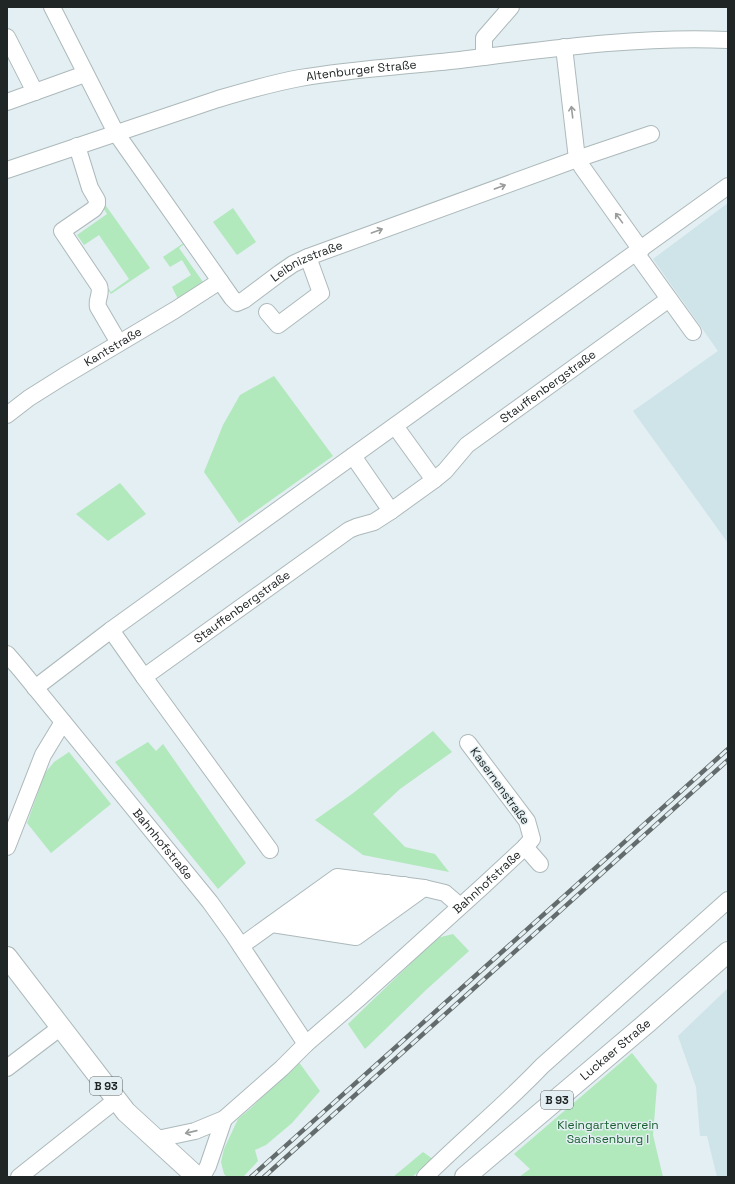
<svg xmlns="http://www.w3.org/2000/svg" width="735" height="1184" viewBox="0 0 735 1184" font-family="'Space Grotesk',sans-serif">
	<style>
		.built { fill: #cee4e9 }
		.green { fill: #b1e9bd }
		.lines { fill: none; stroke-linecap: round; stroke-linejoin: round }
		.minor-casing { stroke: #adb9bb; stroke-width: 18 }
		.major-casing { stroke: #adb9bb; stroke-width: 22 }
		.minor { stroke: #fff; stroke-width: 16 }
		.major { stroke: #fff; stroke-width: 20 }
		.rail-casing { stroke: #646b6d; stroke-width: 4.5 }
		.rail { stroke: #e3eff2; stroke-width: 3; stroke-dasharray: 9; stroke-linecap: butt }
		.oneway { stroke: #9b9d9d }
		.labels { text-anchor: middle; stroke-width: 3; stroke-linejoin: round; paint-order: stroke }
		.shield { fill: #e3eff2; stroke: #5a6263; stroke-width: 1 }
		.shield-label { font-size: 11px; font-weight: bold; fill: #202526 }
		.street-label { font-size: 12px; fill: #202526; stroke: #e3eff2 }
		.park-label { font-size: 12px; fill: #1a5f31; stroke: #e3eff2 }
	</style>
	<rect width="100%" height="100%" fill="#e3eff2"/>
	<g class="built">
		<path d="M728 203V543L633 411 718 351 653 259Z"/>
		<path d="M728 988V1177H717L707 1136H700L696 1087 678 1036Z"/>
	</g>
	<g class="green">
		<path d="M104 203 150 268 111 294 105 286 106 285 111 292 129 279 99 235 84 245 77 235 107 214 102 206Z"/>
		<path d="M233 208 256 242 237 255 213 222Z"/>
		<path d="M185 242 186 243 179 248 203 282 210 277V280L179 301 172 287 191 275 182 260 170 267 163 257Z"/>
		<path d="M274 376 333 456 239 523 204 472 223 425 240 395Z"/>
		<path d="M120 483 146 514 108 541 76 514Z"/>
		<path d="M433 731 452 752 400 789 373 814 405 847 435 854 449 872 363 855 315 820 352 794Z"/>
		<path d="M148 742 156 751 163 744 246 863 218 889 115 762Z"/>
		<path d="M69 752 111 804 51 853 27 823 45 773 54 762Z"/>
		<path d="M453 934 469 951 426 990 365 1049 348 1024 437 938Z"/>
		<path d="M632 1053 657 1085 653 1135 663 1177H519L530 1169 514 1154Z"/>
		<path d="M298 1061 320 1091 292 1123 266 1145 255 1150 258 1161 243 1177H227L224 1174 221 1162 224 1149 238 1119 251 1108Z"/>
		<path d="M423 1152 433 1159 412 1177H393Z"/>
	</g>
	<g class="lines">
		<defs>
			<g id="minor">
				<path id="s1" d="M52 7 116 133 232 298 237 303 244 300 280 273 293 264 308 257 577 159 564 47"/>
				<path d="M7 37 35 92"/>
				<path d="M484 57V38L511 7"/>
				<path d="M7 102 85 74"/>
				<path d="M77 146 90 188 97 200V204L94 209 62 231 99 286C102 294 96 299 98 307L119 343"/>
				<path id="s2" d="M7 170 218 99C245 91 272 83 300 78 353 69 407 66 460 60 549 49 638 36 728 40"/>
				<path d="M641 250 582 167 577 159 651 134"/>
				<path d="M636 253 693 332"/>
				<path d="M267 312 278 325 321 293 308 257"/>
				<path id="s3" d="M7 415 29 398 64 376 175 310 220 281"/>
				<path id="s4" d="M434 480 445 471 467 445 669 299"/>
				<path d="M391 511 434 480 395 426"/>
				<path id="s5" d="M111 630 144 677 349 530 356 527 374 522 391 511 353 456"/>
				<path id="s6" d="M7 654 20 669 210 902 233 934 306 1044"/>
				<path d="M144 677 270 850"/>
				<path d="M35 688 111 630 728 186"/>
				<path d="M7 847 43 755 63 722"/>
				<path d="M525 847 540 864"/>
				<path d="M272 924 356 937 424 888"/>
				<path d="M288 926 353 879"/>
				<path d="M305 929 370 881"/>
				<path d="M321 931 387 883"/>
				<path d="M337 934 404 885"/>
				<path d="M241 946 337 877 424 888 445 893 460 906"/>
				<path d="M7 1068 61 1027"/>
				<path id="s7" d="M157 1141 162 1138 195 1131 224 1119 282 1068 306 1044 357 1000 483 886 525 847 532 839 527 821 468 743"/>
				<path d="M19 1177 116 1100"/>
				<path d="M202 1177 208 1166 224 1119"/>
				<path d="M425 1177C463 1139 505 1105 542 1066L728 900"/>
			</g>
			<g id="major">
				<path d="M7 957 126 1112 197 1177"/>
				<path id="s8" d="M465 1177 648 1022 728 952"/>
			</g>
		</defs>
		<use href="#minor" class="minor-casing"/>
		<use href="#major" class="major-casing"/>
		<use href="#minor" class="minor"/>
		<use href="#major" class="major"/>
		<defs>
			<g id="rail">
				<path d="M251 1177 728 749"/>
				<path d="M264 1177 728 760"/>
			</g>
		</defs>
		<use href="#rail" class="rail-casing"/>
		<use href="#rail" class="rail"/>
	</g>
	<defs><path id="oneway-shaft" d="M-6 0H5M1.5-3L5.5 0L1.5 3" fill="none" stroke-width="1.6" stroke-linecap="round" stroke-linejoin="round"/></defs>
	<g class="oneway">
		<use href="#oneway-shaft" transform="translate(572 112) rotate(-97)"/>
		<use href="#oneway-shaft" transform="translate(500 187) rotate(-20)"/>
		<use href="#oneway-shaft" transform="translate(619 218) rotate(-126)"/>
		<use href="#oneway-shaft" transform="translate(377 231) rotate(-20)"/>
		<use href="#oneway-shaft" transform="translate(191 1132) rotate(167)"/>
	</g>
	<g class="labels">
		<g class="shield">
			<rect x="90" y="1077" width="32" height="18" rx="3"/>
			<rect x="541" y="1091" width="32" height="18" rx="3"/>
		</g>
		<g class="shield-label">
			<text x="106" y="1090">B 93</text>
			<text x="557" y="1104">B 93</text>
		</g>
		<g class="street-label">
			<text dy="4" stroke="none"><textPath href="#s2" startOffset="369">Altenburger Straße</textPath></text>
			<text dy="4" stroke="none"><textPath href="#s1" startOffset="432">Leibnizstraße</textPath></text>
			<text dy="4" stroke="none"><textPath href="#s3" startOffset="126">Kantstraße</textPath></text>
			<text dy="4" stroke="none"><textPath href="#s4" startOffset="148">Stauffenbergstraße</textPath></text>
			<text dy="4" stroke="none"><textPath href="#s5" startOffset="178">Stauffenbergstraße</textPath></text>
			<text transform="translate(500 786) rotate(54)" y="4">Kasernenstraße</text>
			<text dy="4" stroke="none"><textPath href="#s6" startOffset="246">Bahnhofstraße</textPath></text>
			<text dy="4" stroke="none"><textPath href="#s7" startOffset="425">Bahnhofstraße</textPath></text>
			<text dy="4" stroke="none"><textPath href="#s8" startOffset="197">Luckaer Straße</textPath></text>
		</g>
		<g class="park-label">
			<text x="608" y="1129">Kleingartenverein<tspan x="608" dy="14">Sachsenburg I</tspan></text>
		</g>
	</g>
	<rect width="735" height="1184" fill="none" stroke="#202526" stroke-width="16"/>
</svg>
